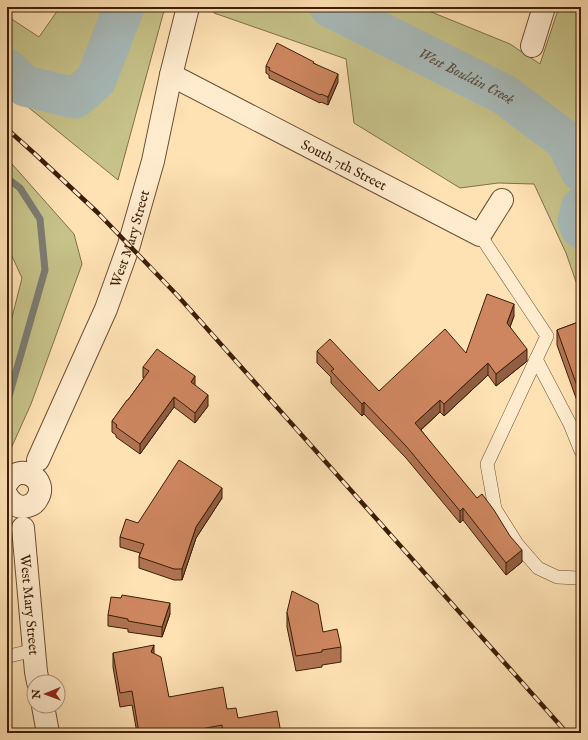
<svg xmlns="http://www.w3.org/2000/svg" width="588" height="740" viewBox="0 0 588 740" font-family="'IM FELL English',serif">
	<style>
		.green { fill: #c6c289; stroke: #817048 }
		.lines { fill: none; stroke-linecap: round; stroke-linejoin: round }
		.stream { stroke: #7c7c72; stroke-width: 7 }
		.river { stroke: #a7bab9; stroke-width: 41 }
		.service-casing { stroke: #6d4f32; stroke-width: 14 }
		.minor-casing { stroke: #6d4f32; stroke-width: 24 }
		.tertiary-casing { stroke: #6d4f32; stroke-width: 24 }
		.service { stroke: #ffecce; stroke-width: 13 }
		.minor { stroke: #ffecce; stroke-width: 22 }
		.tertiary { stroke: #ffecce; stroke-width: 22 }
		.rail-casing { stroke: #3c1e07; stroke-width: 4.5 }
		.rail { stroke: #ffecce; stroke-width: 3; stroke-dasharray: 9; stroke-linecap: butt }
		.wall { fill: #b07352; stroke: #3c1e07 }
		.shaded-wall { fill: #905e42; stroke: #3c1e07 }
		.building { fill: #cd865f; stroke: #3c1e07 }
		.labels { text-anchor: middle; stroke-width: 3; stroke-linejoin: round; paint-order: stroke }
		.street-label { font-size: 14px; fill: #3c1e07; stroke: #ffecce }
		.water-label { font-size: 15px; font-style: italic; fill: #5c4d3c; stroke: #ffecce }
	</style>
	<rect width="100%" height="100%" fill="#ffe2b4"/>
	<filter id="stains"><feTurbulence type="fractalNoise" baseFrequency=".005" numOctaves="4"/><feColorMatrix values="0 0 0 0 .2 0 0 0 0 .09 0 0 0 0 .02 0 0 0 .5 -.17"/></filter>
	<radialGradient id="worn" r=".72"><stop offset=".6" stop-color="#630" stop-opacity="0"/><stop offset="1" stop-color="#630" stop-opacity=".3"/></radialGradient>
	<g class="green">
		<path d="M60 7H165L118 180 7 90V16L39 37Z"/>
		<path d="M215 7H419L510 44 540 64 559 7H581V296L566 253 534 184 498 183 460 188 354 123 346 59 214 13Z"/>
		<path d="M7 160 12 164 74 234 82 264 31 404 9 453 7 454V337L22 278 11 254 9 197 7 195Z"/>
	</g>
	<g class="lines">
		<path class="stream" d="M7 178 20 188 40 219 45 270 7 403"/>
		<g class="river">
			<path id="s1" d="M330 7 505 95 566 141 581 171"/>
			<path d="M7 69 25 86 75 98 96 80 124 7"/>
			<path d="M581 208 578 221 581 228"/>
		</g>
		<defs>
			<g id="service">
				<path d="M480 235 547 336 487 464 495 509 517 544 538 568 557 577 578 578 581 576"/>
				<path d="M536 359 570 424 581 451"/>
				<path d="M7 658 9 656 35 650"/>
			</g>
			<g id="minor">
				<path d="M532 46 544 7"/>
				<path id="s2" d="M171 75 480 235 502 200"/>
			</g>
			<g id="tertiary">
				<path id="s3" d="M38 460 106 309 129 245 153 161 171 75 188 7"/>
				<path d="M7 483C19 461 50 479 37 499 35 503 30 506 24 507 16 507 11 503 7 496"/>
				<path id="s4" d="M23 528 36 672 38 682"/>
				<path d="M43 706 48 733"/>
			</g>
		</defs>
		<use href="#service" class="service-casing"/>
		<use href="#minor" class="minor-casing"/>
		<use href="#tertiary" class="tertiary-casing"/>
		<use href="#service" class="service"/>
		<use href="#minor" class="minor"/>
		<use href="#tertiary" class="tertiary"/>
		<defs>
			<path id="rail" d="M7 129 35 154 97 212 177 295 567 733"/>
		</defs>
		<use href="#rail" class="rail-casing"/>
		<use href="#rail" class="rail"/>
	</g>
	<g class="wall">
		<path d="M314 63 338 82 328 105 321 102 320 103 269 78V75L266 73V66Z"/>
		<path d="M514 316 510 327 527 361 526 362 496 386 488 375 444 416 440 412 421 430 522 562 506 575 463 520 460 523 406 458 364 414 362 416 331 383V377L317 363V351L379 391 466 353Z"/>
		<path d="M581 321V412L557 345V330Z"/>
		<path d="M143 367 195 385 208 406 195 423 174 407 140 454 116 437V435L112 432V421L128 400 144 378H143Z"/>
		<path d="M222 498 196 538 182 580H174L139 568V557L140 553 120 547V537L138 523Z"/>
		<path d="M287 612 323 632 341 647V662L322 665V667L296 671 287 627Z"/>
		<path d="M170 614 162 637 128 632V629L108 626V615Z"/>
		<path d="M113 653 154 654 169 697 227 709 238 718 281 733H137L132 705 120 707 113 667Z"/>
	</g>
	<g class="shaded-wall">
		<path d="M338 74V82L328 105V97Z"/>
		<path d="M514 304V316L507 335V323Z"/>
		<path d="M527 349V361L526 362 496 386V374Z"/>
		<path d="M488 363V375L444 416V404Z"/>
		<path d="M195 376V387L191 382Z"/>
		<path d="M208 395V406L195 423V413Z"/>
		<path d="M174 397V407L140 454V444Z"/>
		<path d="M440 400V412L415 435V423Z"/>
		<path d="M364 402V414L362 416V404Z"/>
		<path d="M222 488V498L196 538 182 580V569L196 527Z"/>
		<path d="M463 508V520L460 523V511Z"/>
		<path d="M522 550V562L506 575V563Z"/>
		<path d="M170 603V614L162 637V627Z"/>
		<path d="M154 645V659L151 652Z"/>
		<path d="M9 726V733H7V729Z"/>
	</g>
	<g class="building">
		<path d="M277 43 314 62 313 63 338 74 328 97 321 94 320 95 269 70 270 68 266 66Z"/>
		<path d="M487 294 514 304 507 323 527 349 526 350 496 374 488 363 444 404 440 400 415 423 477 498 482 494 494 510 510 536 522 550 506 563 463 508 460 511 406 446 364 402 362 404 331 371 334 369 317 351 330 339 379 391 445 329 466 353Z"/>
		<path d="M581 321V397L557 330Z"/>
		<path d="M157 349 195 376 191 382 208 395 195 413 174 397 140 444 116 427 117 425 112 421 127 400H128L149 371 143 367Z"/>
		<path d="M179 460 222 488 196 527 182 569H174L139 557 144 544 120 537 126 519 138 523Z"/>
		<path d="M292 591 318 604 323 632 337 629 341 647 322 650V652L296 656 287 612Z"/>
		<path d="M122 595 170 603 162 627 128 621V619L108 615 111 597 121 598Z"/>
		<path d="M154 645 151 652 161 657 169 697 223 687 227 709 236 708 238 718 277 711 281 733H223L222 725 180 733H156L155 732 148 733H139L132 691 120 693 113 653Z"/>
		<path d="M7 724 9 726 7 729Z"/>
	</g>
	<g class="labels">
		<g class="street-label">
			<text dy="5" stroke="none"><textPath href="#s2" startOffset="195">South 7th Street</textPath></text>
			<text dy="5" stroke="none"><textPath href="#s3" startOffset="240">West Mary Street</textPath></text>
			<text dy="5" stroke="none"><textPath href="#s4" startOffset="77">West Mary Street</textPath></text>
		</g>
		<g class="water-label">
			<text dy="5" stroke="none"><textPath href="#s1" startOffset="153">West Bouldin Creek</textPath></text>
		</g>
	</g>
	<rect width="588" height="740" fill="none" stroke="#ffe2b4" stroke-width="24"/>
	<rect x="8" y="8" width="572" height="724" fill="none" stroke="#3c1e07" stroke-width="2"/>
	<rect x="12" y="12" width="564" height="716" fill="none" stroke="#3c1e07"/>
	<g transform="translate(46 694) rotate(269)"><circle r="19" fill="#ffecce" stroke="#b19a7e"/>
	<path d="M0-3L7 15L0 10L-7 15Z" fill="#8f2418"/>
	<text y="-6" font-size="11" font-weight="bold" text-anchor="middle" fill="#3c1e07">N</text>
	</g>
	<rect width="100%" height="100%" filter="url(#stains)"/>
	<rect width="100%" height="100%" fill="url(#worn)"/>
</svg>
